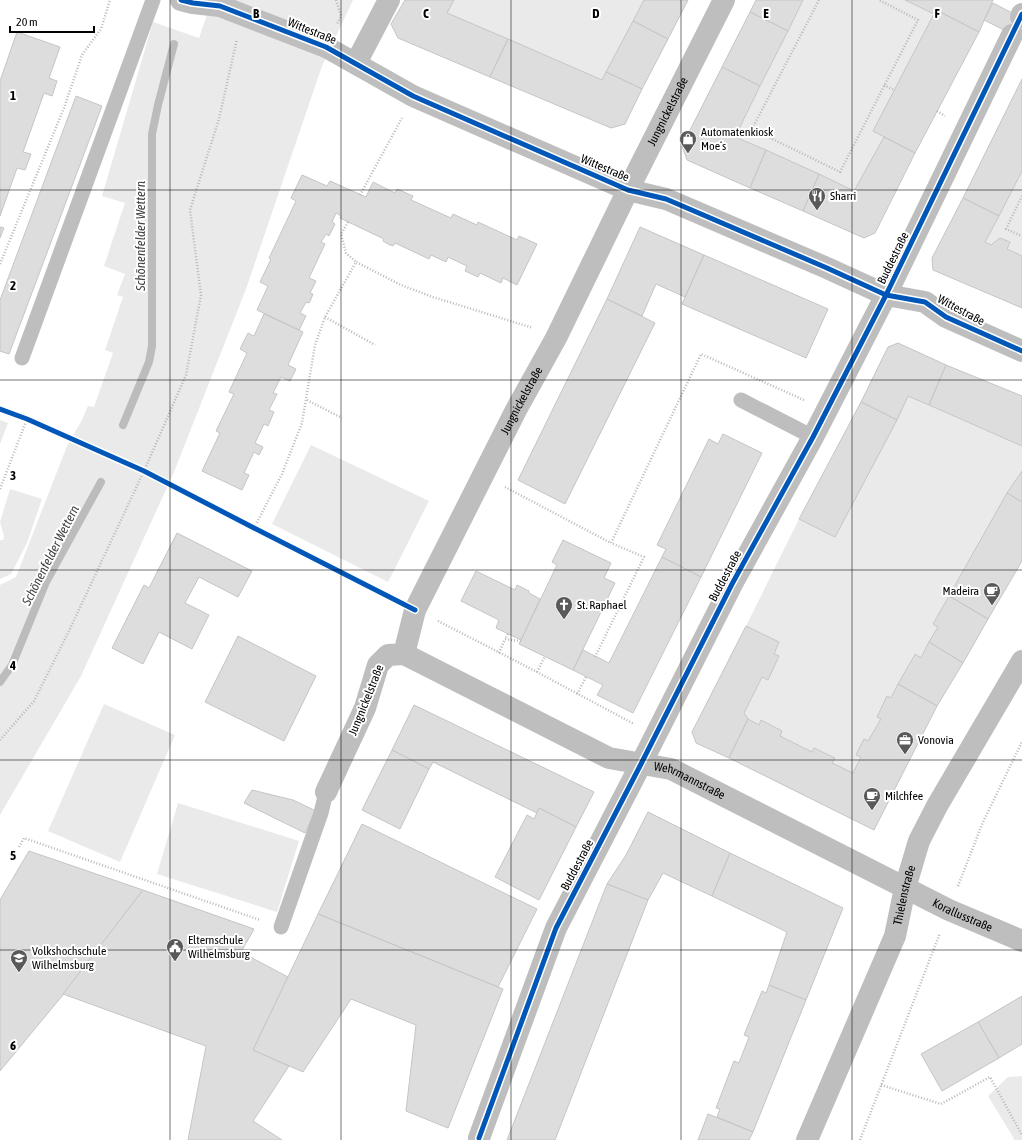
<svg xmlns="http://www.w3.org/2000/svg" width="1022" height="1140" viewBox="0 0 1022 1140" font-family="'Asap Condensed',sans-serif">
	<style>
		.green { fill: #eaeaea }
		.lines { fill: none; stroke-linecap: round; stroke-linejoin: round }
		.stream { stroke: #bcbcbc; stroke-width: 8 }
		.building { fill: #ddd; stroke: #c5c5c5 }
		.path { stroke: #b8b8b8; stroke-width: 2.5; stroke-dasharray: 1 2; stroke-linecap: butt }
		.service { stroke: #bebebe; stroke-width: 15 }
		.minor { stroke: #bebebe; stroke-width: 22 }
		.cycleway-casing { stroke: #fff; stroke-width: 8 }
		.cycleway { stroke: #0057b8; stroke-width: 5 }
		.grid { fill: none; stroke: #000; stroke-width: 1; stroke-opacity: 0.55 }
		.labels { text-anchor: middle; stroke-width: 4; stroke-linejoin: round; paint-order: stroke }
		.street-label { font-size: 12px; fill: #000; stroke: #fff }
		.poi-label { font-size: 12px; fill: #000; stroke: #fff; text-anchor: start }
		.water-label { font-size: 13px; font-style: italic; fill: #414141; stroke: #fff }
		.grid-label { font-size: 13px; text-anchor: middle; font-weight: bold; fill: #000; stroke: #fff; stroke-width: 4; stroke-linejoin: round; paint-order: stroke }
	</style>
	<rect width="100%" height="100%" fill="#fff"/>
	<g class="green">
		<path d="M212 0H353L322 66 246 289 174 472 81 676 0 815V585L16 577 67 446 82 420 88 406 94 407 113 353 105 350 123 297 117 295 125 274 104 266 125 203 102 196 153 22 199 38Z"/>
		<path d="M454 0H644L602 80 447 13Z"/>
		<path d="M803 0H905L934 14 873 131 884 137 854 191 735 137Z"/>
		<path d="M1022 171V256L1007 249 1010 242 1000 238 991 245 985 242Z"/>
		<path d="M908 396 1022 446V471L1007 493 933 624 938 627 921 658 914 654 898 684 891 698 887 697 877 717 881 719 868 741 864 739 856 755 861 757 853 773 832 763 835 758 815 748 812 752 780 736 782 731 761 720 759 725 748 719 744 713 762 677 768 680 779 657 774 654 779 643 746 626 799 519 835 537Z"/>
		<path d="M0 420 8 423 0 444Z"/>
		<path d="M311 445 429 501 388 582 272 524Z"/>
		<path d="M10 489 42 499 27 543 11 574 0 579V540H3L4 536 0 522Z"/>
		<path d="M104 704 175 735 120 862 48 831Z"/>
		<path d="M178 803 299 841 277 912 157 874Z"/>
		<path d="M1022 1076V1140H1014L1013 1137 988 1096 1008 1077Z"/>
	</g>
	<g class="lines">
		<g class="stream">
			<path d="M123 425 149 362 152 346V134L158 105 174 44"/>
			<path d="M0 682 12 665 46 582 101 482"/>
		</g>
	</g>
	<g class="building">
		<path d="M405 0H454L447 13 508 39 490 77 398 38 391 24Z"/>
		<path d="M644 0H688L668 39 633 21Z"/>
		<path d="M756 0H803L788 31 750 12Z"/>
		<path d="M905 0H993L979 32 936 10 934 14Z"/>
		<path d="M993 3 1022 18V39L984 20Z"/>
		<path d="M936 10 979 32 915 153 873 131Z"/>
		<path d="M750 12 788 31 760 86 722 67Z"/>
		<path d="M633 21 668 39 642 89 606 72Z"/>
		<path d="M17 32 60 47 49 78 57 81 52 96 44 93 23 152 31 154 25 170 17 168 0 216V81Z"/>
		<path d="M508 39 602 80 606 72 642 89 625 124 611 128 490 77Z"/>
		<path d="M722 67 760 86 735 137 766 150 750 188 687 160 682 146Z"/>
		<path d="M1022 79V171L999 216 963 198Z"/>
		<path d="M76 96 102 106 9 354 0 351V300Z"/>
		<path d="M884 137 915 153 875 233 864 238 803 211 819 174 854 191Z"/>
		<path d="M766 150 819 174 803 211 750 188Z"/>
		<path d="M302 175 327 186 330 181 366 197 373 182 395 193 397 189 413 196 411 200 451 218 453 214 477 225 478 222 517 240 519 236 537 244 517 285 503 278 501 283 480 273 478 277 465 271 467 266 448 257 446 262 431 255 429 259 395 243 393 246 388 244 383 241 384 239 340 218 341 216 336 213 332 222 335 224 329 236 326 234 321 242 325 244 309 278 316 281 310 293 313 294 311 299 309 303 306 302 300 313 306 316 299 330 257 310 268 286 260 282 271 259 269 258 296 201 291 198Z"/>
		<path d="M963 198 999 216 985 242 991 245 1000 238 1010 242 1007 249 1022 256V308L933 270 932 258Z"/>
		<path d="M0 227 4 228 0 238Z"/>
		<path d="M640 227 704 255 685 297 656 284 642 316 607 299Z"/>
		<path d="M704 255 828 309 806 358 682 304Z"/>
		<path d="M607 299 655 323 565 504 518 480Z"/>
		<path d="M264 314 303 332 288 365 296 369 290 381 281 377 273 393 277 394 269 410 274 412 268 426 264 424 255 443 263 447 259 455 254 452 244 473 249 475 242 490 202 471 220 433 216 431 234 394 229 392 247 353 240 349 248 333 254 336Z"/>
		<path d="M898 343 946 365 929 405 908 396 897 420 861 402 888 347Z"/>
		<path d="M946 365 1022 396V446L929 405Z"/>
		<path d="M861 402 897 420 835 537 799 519Z"/>
		<path d="M723 434 762 453 701 577 662 557 666 549 657 545 709 439 718 444Z"/>
		<path d="M1022 471V502L1007 493Z"/>
		<path d="M1007 493 1022 502V561L988 619 949 596Z"/>
		<path d="M177 533 252 571 238 597 199 577 185 603 209 615 192 649 159 632 143 664 112 648 144 585 149 588Z"/>
		<path d="M563 540 611 563 604 578 615 583 573 670 519 644 557 565 552 562Z"/>
		<path d="M662 557 701 577 633 713 597 695 603 685 573 670 583 650 609 663Z"/>
		<path d="M476 571 515 590 517 585 529 591V593L540 599 521 640 496 628 499 620 461 601Z"/>
		<path d="M949 596 988 619 963 663 929 642 938 627 933 624Z"/>
		<path d="M746 626 779 642 774 654 779 656 768 680 762 677 744 713 748 719 729 758 696 743 692 732Z"/>
		<path d="M238 636 316 676 284 741 205 702Z"/>
		<path d="M929 642 963 663 937 706 898 684 915 654 921 658Z"/>
		<path d="M898 684 937 706 874 830 729 758 748 719 759 725 761 720 782 731 780 736 812 752 814 748 835 758 832 763 853 773 861 757 856 755 864 739 868 741 881 719 877 717 887 696 891 698Z"/>
		<path d="M414 705 594 792 576 827 539 808 537 813 433 762 429 769 392 750Z"/>
		<path d="M392 750 429 769 400 829 362 810Z"/>
		<path d="M252 790 293 800 316 811 305 833 244 803Z"/>
		<path d="M539 808 576 827 539 900 495 877 527 815 534 819Z"/>
		<path d="M648 812 730 853 712 896 663 873 648 900 607 884 626 855Z"/>
		<path d="M362 824 537 909 498 987 318 914Z"/>
		<path d="M29 851 143 890 77 978 0 1071V900Z"/>
		<path d="M730 853 843 908 806 1000 769 985 787 932 712 896Z"/>
		<path d="M607 884 648 900 555 1140H507Z"/>
		<path d="M143 890 254 929 241 952 288 977 253 1050 289 1066 253 1121 282 1140H188L206 1046 63 994Z"/>
		<path d="M318 914 503 989 448 1128 406 1111 416 1025 351 999 303 1072 253 1050Z"/>
		<path d="M769 985 806 1000 753 1132 717 1117 720 1109 716 1108 734 1061 739 1063 749 1037 744 1035 762 991 766 993Z"/>
		<path d="M1022 996V1044L999 1058 978 1022Z"/>
		<path d="M978 1022 999 1058 942 1091 921 1054Z"/>
		<path d="M708 1114 753 1132 749 1140H698Z"/>
	</g>
	<g class="lines">
		<g class="path">
			<path d="M336 0 341 16 337 24"/>
			<path d="M819 0 752 129 840 172 918 20 879 0"/>
			<path d="M884 85 894 90"/>
			<path d="M937 111 945 116"/>
			<path d="M360 195 402 118"/>
			<path d="M1022 196 1006 229 1022 236"/>
			<path d="M348 222 341 234 346 253 356 262"/>
			<path d="M0 264 64 108 82 55 101 29 110 0"/>
			<path d="M325 317 375 345"/>
			<path d="M307 400 342 418"/>
			<path d="M505 487 611 543 701 354 804 400"/>
			<path d="M0 489 27 419"/>
			<path d="M254 528 282 474 302 423 315 345 325 317 356 262 401 285 433 297 533 328"/>
			<path d="M438 621 537 672 634 724"/>
			<path d="M508 634 505 639 521 641"/>
			<path d="M499 653 505 639"/>
			<path d="M595 657 644 557 611 543"/>
			<path d="M537 672 545 656"/>
			<path d="M577 694 586 677"/>
			<path d="M0 740 34 701 69 631 144 471 186 375 201 295 190 210 219 119 237 39"/>
			<path d="M19 847 24 838 260 920"/>
			<path d="M958 886 983 822 1022 742"/>
			<path d="M881 1085 941 1104 990 1077 1022 1135"/>
			<path d="M860 1140 940 933"/>
		</g>
		<g class="service">
			<path d="M22 358 153 0"/>
			<path d="M741 400 813 437"/>
			<path d="M281 927 321 813 326 792"/>
		</g>
		<g class="minor">
			<path d="M181 0 193 3 220 6 326 47 413 96 628 190 666 199 827 268 886 295 925 302 946 317 1022 351"/>
			<path d="M1021 17 1022 14"/>
			<path d="M356 63 389 0"/>
			<path id="s1" d="M404 654 609 758 671 769 949 910 1022 941"/>
			<path id="s2" d="M326 792 365 708 378 665 388 655 404 654 415 610 516 410 556 338 628 190 724 0"/>
			<path d="M479 1138 556 928 641 764 732 584 813 437 886 295 1012 35"/>
			<path id="s3" d="M807 1140 895 936 905 888 919 841 937 806 1022 661"/>
		</g>
		<defs>
			<g id="cycleway">
				<path d="M181 0 193 3 220 6 326 47 413 96 628 190 666 199 827 268 886 295 925 302 946 317 1022 351"/>
				<path d="M0 409 27 419 144 471 254 528 415 610"/>
				<path d="M479 1138 556 928 641 764 732 584 813 437 886 295 1022 14"/>
			</g>
		</defs>
		<use href="#cycleway" class="cycleway-casing"/>
		<use href="#cycleway" class="cycleway"/>
	</g>
	<path class="grid" d="M170 0V1140M341 0V1140M511 0V1140M681 0V1140M852 0V1140M0 190H1022M0 380H1022M0 570H1022M0 760H1022M0 950H1022"/>
	<defs>
		<symbol id="shop-pin" viewBox="-11 -11 22 30"><path d="M0 17L-7.5 6A9.5 9.5 0 1 1 7.5 6Z" fill="#595959" stroke="#fff"/><path d="M-5-2.5h2.3a2.7 3.5 0 0 1 5.4 0H5L5.5 6h-11ZM-1.5-2.5h3a1.5 2.3 0 0 0-3 0Z" fill="#fff"/></symbol>
		<symbol id="restaurant-pin" viewBox="-11 -11 22 30"><path d="M0 17L-7.5 6A9.5 9.5 0 1 1 7.5 6Z" fill="#595959" stroke="#fff"/><path d="M-5-6h1v4h1v-4h1v4h1v-4h1v5L-1.5 .5V6h-2V.5L-5-1ZM5-6V6H3V1.5H1.5Q1.5-4 5-6Z" fill="#fff"/></symbol>
		<symbol id="cafe-pin" viewBox="-11 -11 22 30"><path d="M0 17L-7.5 6A9.5 9.5 0 1 1 7.5 6Z" fill="#595959" stroke="#fff"/><path d="M-5.5-4.5H6V0H3Q3 3.5 0 3.5H-2.5Q-5.5 3.5-5.5 0ZM3-3.2v2h1.7v-2ZM-6 4.5H4V6H-6Z" fill="#fff"/></symbol>
		<symbol id="church-pin" viewBox="-11 -11 22 30"><path d="M0 17L-7.5 6A9.5 9.5 0 1 1 7.5 6Z" fill="#595959" stroke="#fff"/><path d="M-1.2-6h2.4v3.5h3.3v2.4h-3.3V6h-2.4V-.1h-3.3v-2.4h3.3Z" fill="#fff"/></symbol>
		<symbol id="office-pin" viewBox="-11 -11 22 30"><path d="M0 17L-7.5 6A9.5 9.5 0 1 1 7.5 6Z" fill="#595959" stroke="#fff"/><path d="M-6-3h4V-5.5h4V-3h4V5H-6ZM-1-4.5V-3h2v-1.5ZM-6 0V1H6V0Z" fill="#fff"/></symbol>
		<symbol id="civic-pin" viewBox="-11 -11 22 30"><path d="M0 17L-7.5 6A9.5 9.5 0 1 1 7.5 6Z" fill="#595959" stroke="#fff"/><path d="M-.6-6.5H3V-4.5H.6V-3L4-1V1h2V6H-6V1h2V-1L-.6-3ZM-1.2 2.5V6h2.4V2.5Z" fill="#fff"/></symbol>
		<symbol id="university-pin" viewBox="-11 -11 22 30"><path d="M0 17L-7.5 6A9.5 9.5 0 1 1 7.5 6Z" fill="#595959" stroke="#fff"/><path d="M0-5L7-2L0 1L-7-2ZM-4 1L0 2.5L4 1V4Q0 6-4 4Z" fill="#fff"/></symbol>
	</defs>
	<g fill-rule="evenodd">
		<use href="#shop-pin" x="678" y="129" width="20" height="27"/>
		<use href="#restaurant-pin" x="807" y="186" width="20" height="27"/>
		<use href="#cafe-pin" x="982" y="581" width="20" height="27"/>
		<use href="#church-pin" x="554" y="595" width="20" height="27"/>
		<use href="#office-pin" x="895" y="730" width="20" height="27"/>
		<use href="#cafe-pin" x="862" y="786" width="20" height="27"/>
		<use href="#civic-pin" x="165" y="937" width="20" height="27"/>
		<use href="#university-pin" x="9" y="948" width="20" height="27"/>
	</g>
	<g class="labels">
		<g class="street-label">
			<text transform="translate(312 31) rotate(22)" y="4">Wittestraße</text>
			<text dy="4" stroke="none"><textPath href="#s2" startOffset="772">Jungnickelstraße</textPath></text>
			<text transform="translate(605 168) rotate(23)" y="4">Wittestraße</text>
			<text transform="translate(893 258) rotate(-64)" y="4">Buddestraße</text>
			<text transform="translate(961 310) rotate(28)" y="4">Wittestraße</text>
			<text dy="4" stroke="none"><textPath href="#s2" startOffset="448">Jungnickelstraße</textPath></text>
			<text transform="translate(725 576) rotate(-62)" y="4">Buddestraße</text>
			<text transform="translate(366 700) rotate(-68)" y="4">Jungnickelstraße</text>
			<text dy="4" stroke="none"><textPath href="#s1" startOffset="314">Wehrmannstraße</textPath></text>
			<text transform="translate(577 865) rotate(-62)" y="4">Buddestraße</text>
			<text dy="4" stroke="none"><textPath href="#s3" startOffset="264">Thielenstraße</textPath></text>
			<text dy="4" stroke="none"><textPath href="#s1" startOffset="619">Korallusstraße</textPath></text>
		</g>
		<g class="poi-label">
			<text x="701" y="136">Automatenkiosk<tspan x="701" dy="14">Moe´s</tspan></text>
			<text x="830" y="200">Sharri</text>
			<text x="979" y="595" text-anchor="end">Madeira</text>
			<text x="577" y="609">St. Raphael</text>
			<text x="918" y="744">Vonovia</text>
			<text x="885" y="800">Milchfee</text>
			<text x="188" y="944">Elternschule<tspan x="188" dy="14">Wilhelmsburg</tspan></text>
			<text x="32" y="955">Volkshochschule<tspan x="32" dy="14">Wilhelmsburg</tspan></text>
		</g>
		<g class="water-label">
			<text transform="translate(140 236) rotate(-90)" y="5">Schönenfelder Wettern</text>
			<text transform="translate(50 555) rotate(-63)" y="5">Schönenfelder Wettern</text>
		</g>
	</g>
	<g class="grid-label">
		<text x="256" y="18">B</text>
		<text x="426" y="18">C</text>
		<text x="596" y="18">D</text>
		<text x="766" y="18">E</text>
		<text x="937" y="18">F</text>
		<text x="13" y="100">1</text>
		<text x="13" y="290">2</text>
		<text x="13" y="480">3</text>
		<text x="13" y="670">4</text>
		<text x="13" y="860">5</text>
		<text x="13" y="1050">6</text>
	</g>
	<path d="M10 26v6h84v-6" fill="none" stroke="#000000" stroke-width="2"/>
	<text x="16" y="26" font-size="12" fill="#000000" stroke="#ffffff" stroke-width="3" paint-order="stroke">20 m</text>
</svg>
